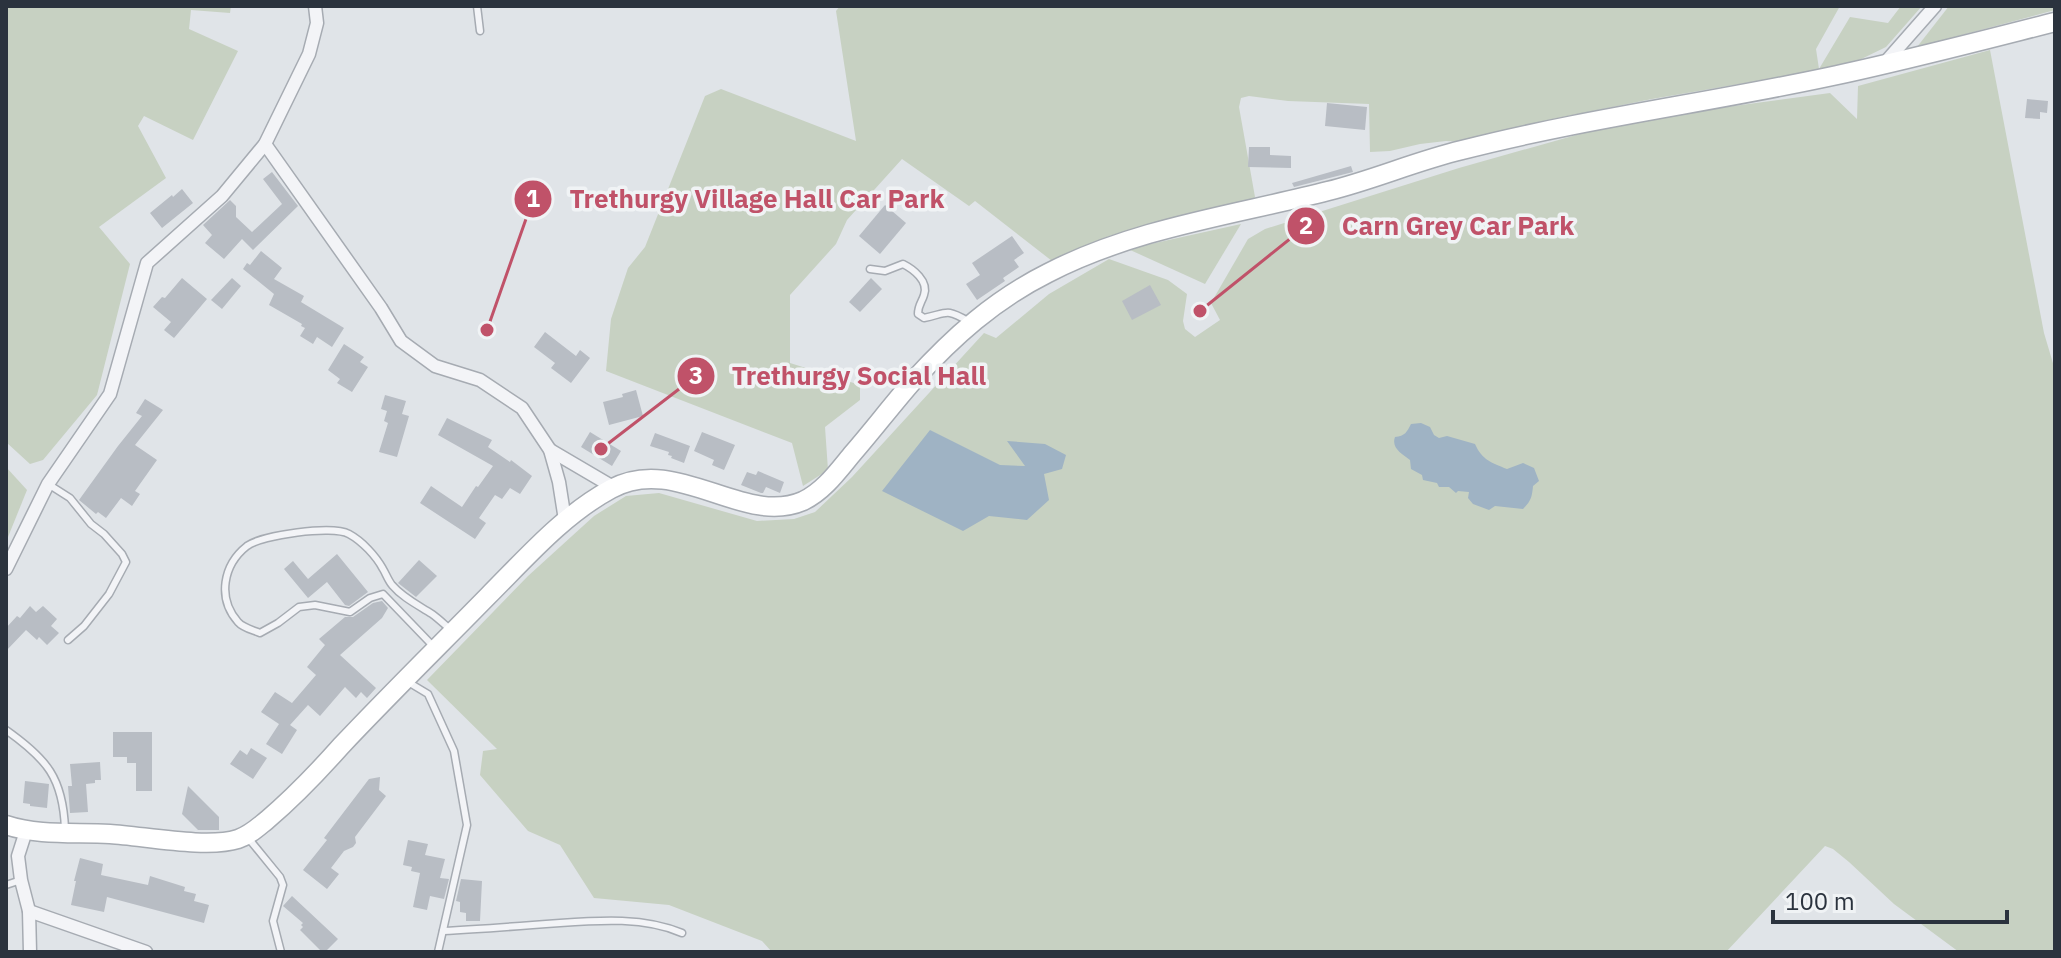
<svg xmlns="http://www.w3.org/2000/svg" width="2061" height="958" viewBox="0 0 2061 958" font-family="'IBM Plex Sans',sans-serif">
	<style>
		.green { fill: #c7d1c2 }
		.water { fill: #9fb3c4 }
		.building { fill: #b8bdc4 }
		.lines { fill: none; stroke-linecap: round; stroke-linejoin: round }
		.lane-casing { stroke: #a6abb2; stroke-width: 9 }
		.street-casing { stroke: #a6abb2; stroke-width: 15 }
		.secondary-casing { stroke: #a6abb2; stroke-width: 21 }
		.lane { stroke: #f3f4f7; stroke-width: 6 }
		.street { stroke: #f3f4f7; stroke-width: 12 }
		.secondary { stroke: #fff; stroke-width: 18 }
		.leader { fill: none; stroke: #c05269; stroke-width: 3 }
		.callout-dot { fill: #c05269; stroke: #f0f3f5; stroke-width: 3 }
		.mark-label { font-size: 24px; text-anchor: middle; font-weight: bold; fill: #fff }
		.callout-label { font-size: 26px; text-anchor: middle; font-weight: bold; fill: #c05269; stroke: #f0f3f5; stroke-width: 7; stroke-linejoin: round; paint-order: stroke }
	</style>
	<rect width="100%" height="100%" fill="#e0e4e8"/>
	<g class="green">
		<path d="M6 6H231L230 13 191 10 189 29 238 51 193 140 144 116 138 126 166 178 99 227 130 264 97 395 43 460 30 464 6 442Z"/>
		<path d="M840 6H1840L1816 49 1819 69 1850 17 1888 23 1901 6H1922L1886 47 1849 65 1652 99 1553 119 1466 142 1446 141 1420 144 1390 151 1370 152 1369 104 1288 101 1249 96 1241 98 1239 107 1255 197 1252 201 1183 216 1109 236 1052 261 975 201 969 206 902 159 847 220 836 244 790 295V363L860 385V400L825 427 828 470 803 486 792 443 606 371 611 319 628 268 645 247 705 96 721 89 856 141 836 11Z"/>
		<path d="M1949 6H2055V10L1917 47Z"/>
		<path d="M1990 50 2044 333 2055 370V952H1959L1894 904 1849 862 1833 849 1825 846 1726 952H772L762 941 669 905 594 898 560 845 528 831 480 775 483 751 497 749 427 680 528 576 594 516 626 496 659 493 757 521 794 519 815 512 852 477 984 333 996 338 1049 294 1109 259 1168 280 1187 294 1183 321 1185 329 1195 337 1220 320 1211 303 1248 239 1265 229 1459 168 1608 126 1653 117 1830 93 1857 119 1858 86Z"/>
		<path d="M1241 224 1205 284 1128 249Z"/>
		<path d="M6 467 27 490 6 542Z"/>
	</g>
	<g class="water">
		<path d="M1421 423 1430 427 1434 435 1439 438 1447 436 1475 444C1482 460 1492 463 1507 469L1523 463 1534 468 1539 481 1533 486C1532 497 1531 501 1523 509L1495 506 1489 510 1473 504 1468 498 1469 492 1458 491 1456 493 1449 487H1439L1437 483 1423 480 1422 475 1411 469 1410 460C1402 454 1391 448 1395 437 1405 436 1407 432 1411 424Z"/>
		<path d="M930 430 1000 465 1025 466 1007 441 1045 444 1066 455 1062 469 1044 474 1049 500 1027 520 989 516 963 531 882 491Z"/>
	</g>
	<g class="building">
		<path d="M2027 99 2048 101 2047 113 2040 112V119L2025 118Z"/>
		<path d="M1327 103 1367 107 1365 130 1325 126Z"/>
		<path d="M1249 147H1270V155L1291 156V168L1248 167Z"/>
		<path d="M1351 166 1353 172 1294 187 1292 183Z"/>
		<path d="M272 172 298 206 253 250 242 239 224 259 205 243 212 235 203 225 230 200 236 206V217L252 232 282 204 263 179Z"/>
		<path d="M182 189 193 203 162 228 150 213 172 195 173 197Z"/>
		<path d="M885 205 906 223 880 254 859 236Z"/>
		<path d="M1012 236 1024 253 1014 260 1019 267 1003 278 1005 281 977 300 966 284 980 275 972 263Z"/>
		<path d="M261 251 282 268 274 279 304 296 301 302 344 328 332 347 317 337 313 344 300 336 305 328 301 326 302 324 269 305 274 294 243 269 247 263 250 265Z"/>
		<path d="M182 278 207 299 174 338 164 330 171 322 153 307 162 297 165 298Z"/>
		<path d="M232 278 241 286 222 309 211 300Z"/>
		<path d="M871 278 882 289 860 312 849 302Z"/>
		<path d="M1150 285 1161 305 1132 320 1122 301Z"/>
		<path d="M545 332 576 356 580 350 590 358 571 383 551 368 555 363 534 347Z"/>
		<path d="M344 344 364 357 360 362 368 367 352 392 337 383 340 379 328 370Z"/>
		<path d="M636 390 643 416 609 425 603 402 623 397 622 394Z"/>
		<path d="M385 395 406 401 402 414 409 416 397 457 379 452 388 423 384 421 387 411 381 409Z"/>
		<path d="M145 399 163 410 135 445 157 460 135 491 140 494 132 506 121 498 106 518 98 512 96 514 79 500 118 446 142 416 136 413Z"/>
		<path d="M447 418 492 440 488 447 510 462 511 460 532 476 520 494 510 488 502 499 495 495 479 518 486 523 475 539 420 503 431 486 462 507 476 486 478 487 493 466 438 435Z"/>
		<path d="M590 432 621 451 612 466 581 447Z"/>
		<path d="M702 432 735 445 724 470 712 465 714 460 694 451Z"/>
		<path d="M655 433 690 446 684 463 671 458 672 456 668 455 669 452 650 446Z"/>
		<path d="M758 471 784 482 780 493 766 487 763 493H761L741 485 747 472 756 475Z"/>
		<path d="M337 554 368 592 349 606 345 605 327 582 308 598 284 569 293 561 308 579Z"/>
		<path d="M419 560 437 576 416 597 398 583Z"/>
		<path d="M382 601 388 608 382 618 340 655 376 688 367 698 361 692 356 698 345 687 320 716 308 705 290 725 297 730 282 754 266 744 279 724 261 712 275 692 292 703 316 675 307 667 325 645 319 639 345 617H353L373 603Z"/>
		<path d="M30 606 36 612 43 606 57 619 51 626 59 633 47 645 39 637 37 640 26 630 6 651V628L17 616 20 618Z"/>
		<path d="M113 732H152V791H136V763H127V757H113Z"/>
		<path d="M251 748 267 758 253 779 230 764 240 750 247 755Z"/>
		<path d="M100 762 101 780H95V783L86 784 88 812 70 813 68 786H72L70 764Z"/>
		<path d="M380 777 379 790 386 796 355 837 356 843 353 847 344 851 331 868 339 874 327 889 303 870 327 840 324 838 369 779Z"/>
		<path d="M25 781 49 784 47 808 30 806V804L23 803Z"/>
		<path d="M188 786 219 817V830H198L182 814Z"/>
		<path d="M408 840 428 844 425 855 445 859 440 878 449 879 444 899 430 896 427 910 413 907 420 873 411 871 412 867 403 865Z"/>
		<path d="M80 858 103 864 101 875 148 885 150 876 185 887 184 891 196 894 194 901 209 905 204 923 107 897 104 912 71 905 76 881H74Z"/>
		<path d="M461 879 482 881 480 921H466V913L460 912V902L456 901Z"/>
		<path d="M292 896 338 939 325 952H322L300 930 303 927 301 925 303 923 283 906Z"/>
	</g>
	<g class="lines">
		<defs>
			<g id="lane">
				<path d="M477 6 480 31"/>
				<path d="M870 269 885 271 903 264C913 269 929 281 924 295 922 302 918 305 918 314L924 318C948 313 945 308 968 321"/>
				<path d="M48 484 70 498 91 524 104 534 122 554 126 562 109 594 84 626 68 640"/>
				<path d="M433 646 383 594 370 598 350 612 315 605 299 607 278 623 260 633C253 630 243 628 238 622 217 598 223 565 247 546 262 535 332 525 349 534 362 541 376 556 383 569 386 574 388 580 392 585 403 598 418 605 432 614 439 619 445 625 451 630"/>
				<path d="M408 682 428 694 454 751 467 825 438 952"/>
				<path d="M6 730C47 759 63 778 65 829"/>
				<path d="M249 839 280 877 283 885 273 921 281 952"/>
				<path d="M6 885 21 880"/>
				<path d="M443 931C482 929 521 926 560 923 600 920 645 917 682 933"/>
			</g>
			<g id="street">
				<path d="M1883 65 1935 6"/>
				<path d="M265 144 381 308 401 341 435 366 480 380 522 408 550 450 559 482 565 520"/>
				<path d="M550 450 613 487"/>
				<path d="M6 569 48 484 110 394 147 263 222 196 265 144 309 54 317 23 315 6"/>
				<path d="M26 831 18 856 21 880 29 911 30 952"/>
				<path d="M29 911 146 952"/>
			</g>
			<path id="secondary" d="M6 825C39 836 75 832 110 834 144 836 207 849 238 839 250 835 257 828 267 820 294 797 317 773 341 746 389 695 439 646 488 596 526 558 563 515 611 489 676 453 743 527 803 501 824 491 838 471 853 453 873 430 892 405 913 381 953 337 994 300 1048 273 1135 228 1234 215 1328 191 1373 180 1416 161 1462 150 1583 119 1706 103 1828 77 1904 61 1980 41 2055 22"/>
		</defs>
		<use href="#lane" class="lane-casing"/>
		<use href="#street" class="street-casing"/>
		<use href="#secondary" class="secondary-casing"/>
		<use href="#lane" class="lane"/>
		<use href="#street" class="street"/>
		<use href="#secondary" class="secondary"/>
	</g>
	<path class="leader" d="M487 330L533 199M1200 311L1306 226M601 449L696 376"/>
	<g class="callout-dot">
		<circle cx="487" cy="330" r="8"/>
		<circle cx="1200" cy="311" r="8"/>
		<circle cx="601" cy="449" r="8"/>
		<circle cx="533" cy="199" r="20"/>
		<circle cx="1306" cy="226" r="20"/>
		<circle cx="696" cy="376" r="20"/>
	</g>
	<g class="mark-label">
		<text x="533" y="207">1</text>
		<text x="1306" y="234">2</text>
		<text x="696" y="384">3</text>
	</g>
	<g class="callout-label">
		<text x="757" y="208">Trethurgy Village Hall Car Park</text>
		<text x="1458" y="235">Carn Grey Car Park</text>
		<text x="859" y="385">Trethurgy Social Hall</text>
	</g>
	<rect width="2061" height="958" fill="none" stroke="#2b333e" stroke-width="16"/>
	<path d="M1773 910v12h234v-12" fill="none" stroke="#2b333e" stroke-width="4"/>
	<text x="1785" y="910" font-size="24" fill="#2b333e" stroke="#f0f3f5" stroke-width="6" paint-order="stroke">100 m</text>
</svg>
